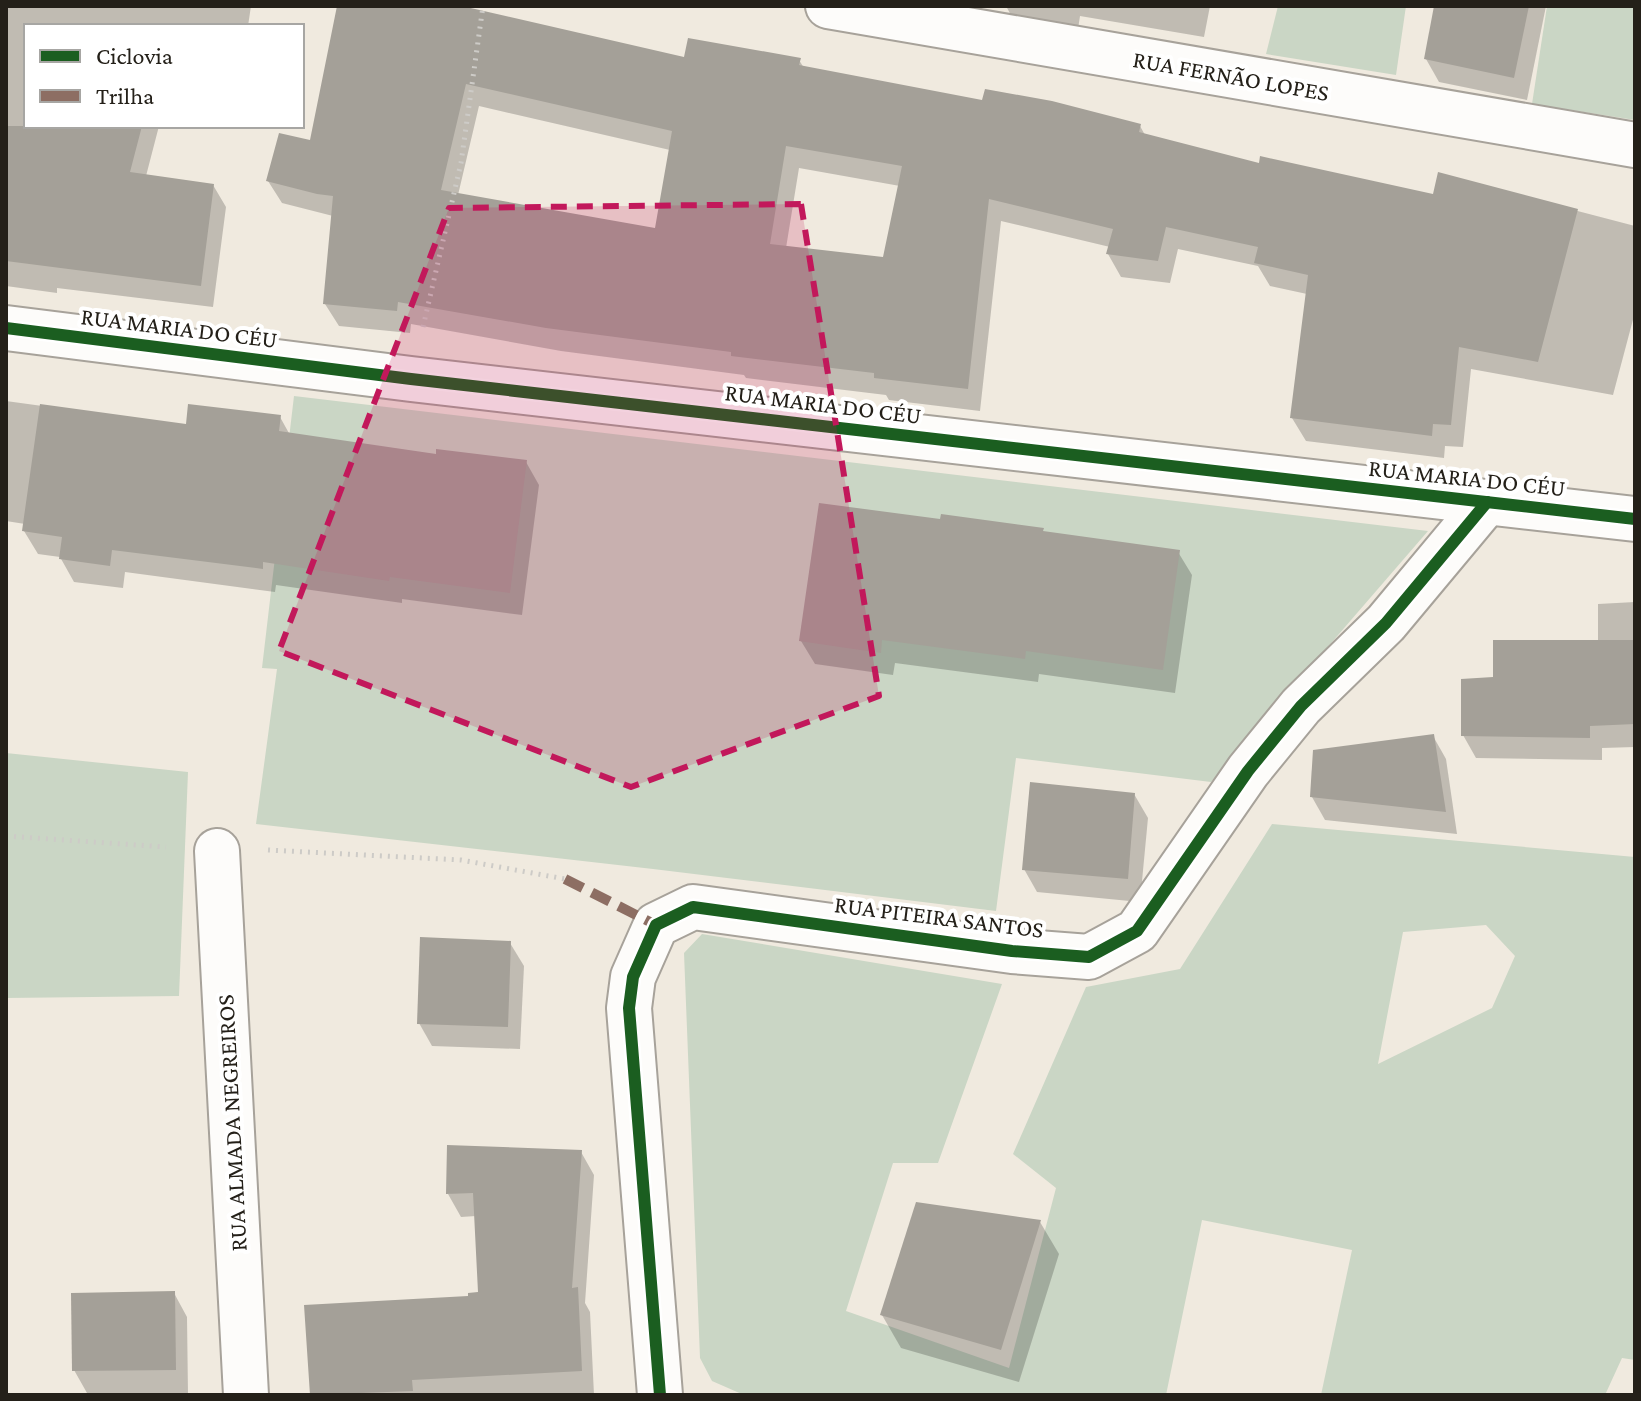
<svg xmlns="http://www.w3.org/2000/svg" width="1641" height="1401" viewBox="0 0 1641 1401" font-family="'Crimson Pro',serif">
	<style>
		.green { fill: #cad6c5; fill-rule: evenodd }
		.shadow { fill: #0003; fill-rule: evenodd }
		.building { fill: #a4a098; fill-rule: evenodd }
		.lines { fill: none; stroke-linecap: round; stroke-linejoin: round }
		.street-casing { stroke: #a7a29a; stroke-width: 48 }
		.path { stroke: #cdcbc7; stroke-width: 5; stroke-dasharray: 2 6; stroke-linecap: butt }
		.street { stroke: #fdfcfa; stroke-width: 44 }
		.quiet { stroke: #8d6e63; stroke-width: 10; stroke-dasharray: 20 10; stroke-linecap: butt }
		.cycleway-casing { stroke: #fff; stroke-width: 17 }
		.cycleway { stroke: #1b5e20; stroke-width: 12 }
		.marked { fill: #c2185b; fill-opacity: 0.2; stroke: #c2185b; stroke-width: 6; stroke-dasharray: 16 10; stroke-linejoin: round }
		.labels { text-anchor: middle; stroke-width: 8; stroke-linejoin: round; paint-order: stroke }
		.street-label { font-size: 24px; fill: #242019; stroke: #fff }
	</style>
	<rect width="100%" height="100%" fill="#f0eadf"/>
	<g class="green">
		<path d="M1278 6H1406L1396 75 1266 54Z"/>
		<path d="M1547 6H1635V120L1532 104Z"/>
		<path d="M294 396 1428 531 1211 782 1016 758 996 911 653 869 256 824 277 669 262 668Z"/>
		<path d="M6 753 188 772 179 996 6 998Z"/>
		<path d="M1272 824 1635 857V1360L1622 1358 1605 1395H1321L1352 1250 1202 1220 1166 1395H744L712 1381 700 1358 684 953 702 934 1002 984 938 1163H893L846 1311 1009 1368 1056 1188 1013 1154 1086 987 1180 969ZM1486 925 1515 956 1492 1008 1378 1064 1403 932Z"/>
	</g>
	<g class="shadow">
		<path d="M6 6H251L248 26H26V126H159L146 176 213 185 226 207 213 307 57 288V293L6 286Z"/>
		<path d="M339 6H447L686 59 799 60 804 68 984 102 1140 126 1145 135 1260 165 1434 196 1440 175 1635 226V312L1613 395 1471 369 1463 447 1445 446 1444 458 1306 441 1292 418 1307 294 1270 286 1258 266 1178 249 1170 283 1121 277 1108 254 1110 247 1001 221 980 411 889 400 886 395 746 378 744 375 561 351 411 324 410 333 339 326 325 304 333 216 282 203 268 181 312 143ZM479 106 670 150 657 230 458 195ZM799 168 900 186 885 260 786 248Z"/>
		<path d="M1006 6H1210L1204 37 1080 16 1078 29 1012 17Z"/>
		<path d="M1436 6H1546L1527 100 1439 82 1426 59Z"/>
		<path d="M6 401 188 426 280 417 290 435 437 456 526 462 539 485 522 615 402 599V603L276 585 275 592 125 572 123 588 74 582 60 557 38 554 24 531 25 524 6 521Z"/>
		<path d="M942 521 1178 552 1192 575 1175 693 1039 674 1038 682 895 663 893 675 815 664 801 641Z"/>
		<path d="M1635 602V747L1602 748V760L1476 758 1463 735 1495 679 1598 642V604Z"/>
		<path d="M1433 736 1446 759 1457 834 1325 820 1312 797Z"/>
		<path d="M1134 794 1148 818 1140 902 1037 892 1024 869Z"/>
		<path d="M510 943 524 966 520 1049 432 1046 419 1023Z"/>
		<path d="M581 1152 594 1175 585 1303 590 1312 594 1395H312L306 1307 470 1297 480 1294 476 1216 461 1217 448 1194Z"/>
		<path d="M1040 1222 1059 1254 1019 1382 901 1348 882 1315Z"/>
		<path d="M174 1293 187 1317 188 1395H100V1393H87L74 1370Z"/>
	</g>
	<g class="building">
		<path d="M337 6H462L684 57 688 38 801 58 799 65 982 100 985 89 1052 101 1141 124 1139 132 1259 163 1260 156 1433 194 1438 172 1578 209 1538 362 1459 347 1451 425 1433 424 1432 436 1290 418 1308 275 1254 263 1258 247 1166 227 1158 261 1106 254 1113 229 989 199 968 389 874 378V373L731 356V352L546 328 398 302 397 311 323 304 333 196 317 194 266 181 279 133 310 140ZM466 84 672 131 655 228 441 190ZM786 146 902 166 883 257 770 244Z"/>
		<path d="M1434 6H1529L1514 78 1424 59Z"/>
		<path d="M6 126H142L130 172 214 184 201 286 6 261Z"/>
		<path d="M40 404 186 424 188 404 281 415 279 431 436 454V449L527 460 510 593 390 577 389 581 263 562V569L112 550 110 566 59 559 62 537 22 531Z"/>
		<path d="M819 503 940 519 941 514 1044 528 1043 531 1180 550 1163 670 1026 651 1025 659 882 640 881 653 799 641Z"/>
		<path d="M1493 640H1635V724L1590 726V738L1461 736V679L1493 677Z"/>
		<path d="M1434 734 1446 812 1310 797 1313 750Z"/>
		<path d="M1030 782 1135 793 1128 879 1022 870Z"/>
		<path d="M420 937 511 941 508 1027 417 1024Z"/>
		<path d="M447 1145 582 1150 572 1288 578 1287 582 1371 412 1380 413 1391 310 1395 304 1305 468 1296V1293L478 1292 473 1193 446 1194Z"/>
		<path d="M916 1202 1041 1220 1001 1350 880 1315Z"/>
		<path d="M175 1291 176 1370 72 1371 71 1293Z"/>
	</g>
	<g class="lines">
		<defs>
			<g id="street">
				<path d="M828 6 1635 145"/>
				<path d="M6 328 411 379 1635 519"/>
				<path d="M217 851 246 1395"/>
				<path d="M660 1395 629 1008 633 977 656 925 693 907 1012 951 1089 957 1137 931 1248 771 1301 706 1386 623 1487 502"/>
			</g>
		</defs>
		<use href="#street" class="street-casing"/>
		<g class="path">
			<path d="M423 327 461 163 483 6"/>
			<path d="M6 836 166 847"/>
			<path d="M268 850 461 860 565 879"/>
		</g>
		<use href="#street" class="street"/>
		<path class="quiet" d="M565 879 656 925"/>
		<defs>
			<g id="cycleway">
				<path d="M6 328 411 379 1635 519"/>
				<path d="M660 1395 629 1008 633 977 656 925 693 907 1012 951 1089 957 1137 931 1248 771 1301 706 1386 623 1487 502"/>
			</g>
		</defs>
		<use href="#cycleway" class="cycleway-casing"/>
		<use href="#cycleway" class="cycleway"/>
	</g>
	<path class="marked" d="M801 204 879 696 631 787 279 651 449 208Z"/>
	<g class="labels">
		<g class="street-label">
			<text transform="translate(1231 76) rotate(10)" y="8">RUA FERNÃO LOPES</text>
			<text transform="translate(179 328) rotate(7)" y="8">RUA MARIA DO CÉU</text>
			<text transform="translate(823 404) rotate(7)" y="8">RUA MARIA DO CÉU</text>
			<text transform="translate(1467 478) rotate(6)" y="8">RUA MARIA DO CÉU</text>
			<text transform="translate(939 917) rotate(7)" y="8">RUA PITEIRA SANTOS</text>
			<text transform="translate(232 1123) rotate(-93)" y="8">RUA ALMADA NEGREIROS</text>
		</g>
	</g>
	<rect width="1641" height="1401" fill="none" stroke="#242019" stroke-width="16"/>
	<rect x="24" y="24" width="280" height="104" fill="#ffffff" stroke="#a7a6a3" stroke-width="2"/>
	<rect x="40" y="50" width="40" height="12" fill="#1b5e20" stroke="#a7a6a3" stroke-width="2"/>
	<text x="96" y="64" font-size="24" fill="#242019">Ciclovia</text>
	<rect x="40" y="90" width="40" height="12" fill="#8d6e63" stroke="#a7a6a3" stroke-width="2"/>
	<text x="96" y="104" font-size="24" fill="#242019">Trilha</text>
</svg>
